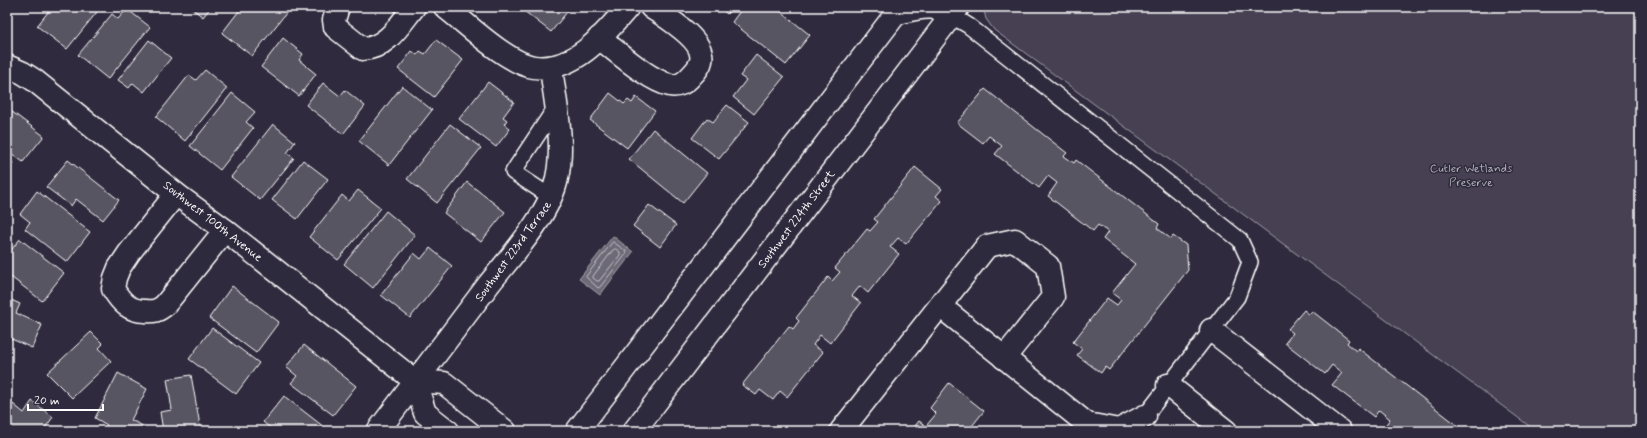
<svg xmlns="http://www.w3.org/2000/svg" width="1647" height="438" viewBox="0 0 1647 438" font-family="Mynerve,sans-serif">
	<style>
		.green { fill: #464152; stroke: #a2a0a8 }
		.water { fill: #6d6a77; stroke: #a7a6ad }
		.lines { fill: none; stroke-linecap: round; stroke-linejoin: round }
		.shore { stroke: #c5c3c9; stroke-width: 1 }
		.building { fill: #595564; stroke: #fff }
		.service-casing { stroke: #fff; stroke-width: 18 }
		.minor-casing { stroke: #fff; stroke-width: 25 }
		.tertiary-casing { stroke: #fff; stroke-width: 25 }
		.service { stroke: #2f2a3d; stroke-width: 15 }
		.minor { stroke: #2f2a3d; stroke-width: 22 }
		.tertiary { stroke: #2f2a3d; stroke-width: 22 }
		.labels { text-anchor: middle; stroke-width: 3; stroke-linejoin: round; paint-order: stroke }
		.park-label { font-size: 12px; fill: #b5b3ba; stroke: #2f2a3d }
		.street-label { font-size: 12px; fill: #fff; stroke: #2f2a3d }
	</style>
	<rect width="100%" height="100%" fill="#2f2a3d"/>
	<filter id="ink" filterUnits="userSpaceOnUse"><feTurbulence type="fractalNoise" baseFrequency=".025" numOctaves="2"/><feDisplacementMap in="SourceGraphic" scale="8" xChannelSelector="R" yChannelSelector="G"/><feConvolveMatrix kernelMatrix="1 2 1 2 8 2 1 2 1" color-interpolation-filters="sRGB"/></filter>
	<g filter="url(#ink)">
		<path class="green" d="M983 7H1640V431H1536L994 30 986 19Z"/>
		<path class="water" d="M613 236 633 252 600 295 579 279Z"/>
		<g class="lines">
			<g class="shore">
				<path d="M613 242 626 251 627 253 600 287 598 288 586 277Z"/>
				<path d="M616 249 620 252V255L599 281H597L593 278V276L613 250Z"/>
			</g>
		</g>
		<g class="building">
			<path d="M52 7H101L67 49 37 26Z"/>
			<path d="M190 7H211L203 17Z"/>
			<path d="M242 7H291L252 56 222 33Z"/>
			<path d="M519 7H571L551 32Z"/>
			<path d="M719 7H733L727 14Z"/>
			<path d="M743 7H775L810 35 786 65 732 22Z"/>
			<path d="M127 9 150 27 108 79 78 55 112 14 118 19Z"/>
			<path d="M283 38 303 54 299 60 316 74 299 96 261 67Z"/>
			<path d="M149 40 171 58 144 92 133 83 129 88 118 80Z"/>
			<path d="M436 40 463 60 434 97 398 69 412 51 417 55 420 51 425 54Z"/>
			<path d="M756 55 784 77 754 114 733 97 746 80 740 76Z"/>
			<path d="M205 70 227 88 185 141 156 117 189 75 196 80Z"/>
			<path d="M488 82 514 102 503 117 507 120 504 124 510 129 496 147 459 119Z"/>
			<path d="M323 83 340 96 345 90 365 106 343 134 306 105Z"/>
			<path d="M402 86 432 110 389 165 359 141Z"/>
			<path d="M985 89 1067 153 1064 156 1074 163 1076 160 1159 224 1157 228 1171 239 1173 236 1186 245 1188 270 1109 370 1105 367 1101 373 1077 355 1082 349 1073 342 1107 298 1117 305 1121 300 1112 293 1135 264 1103 239 1108 232 1098 225 1093 231 1048 196 1057 183 1048 176 1039 188 995 154 1002 146 989 136 983 143 957 123Z"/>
			<path d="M232 93 255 112 246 122 253 128 220 170 190 146Z"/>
			<path d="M610 93 624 104 628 100 632 103 636 97 655 111 627 148 590 120Z"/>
			<path d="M727 105 749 122 719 159 692 138 707 118 713 122Z"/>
			<path d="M7 108 44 136 23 162 7 150Z"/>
			<path d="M273 124 295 142 287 153 294 158 260 200 231 177Z"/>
			<path d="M450 124 481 148 437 203 407 179Z"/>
			<path d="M653 129 707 173 683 203 629 159Z"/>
			<path d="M7 159 13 163 7 170Z"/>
			<path d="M68 160 119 200 103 220 76 199 71 206 46 187Z"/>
			<path d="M303 160 328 179 297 219 272 200Z"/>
			<path d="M915 167 942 189 936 196 942 201 906 244 898 238 890 247 899 254 868 293 860 286 852 296 861 303 830 343 820 335 813 345 823 352 787 397 780 391 773 400 760 390 756 395 742 385 789 326 793 329 799 321 796 318 828 277 832 281 840 272 835 268 867 229 870 231 878 222 874 219Z"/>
			<path d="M467 182 505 212 481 242 444 213Z"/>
			<path d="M358 190 381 208 338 260 309 237 342 195 349 201Z"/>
			<path d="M37 191 90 232 67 262 25 229 30 222 20 214Z"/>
			<path d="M649 205 676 225 660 247 633 226Z"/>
			<path d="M386 211 415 235 373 288 344 264Z"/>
			<path d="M20 239 64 273 42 301 7 274V255Z"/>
			<path d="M430 248 452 266 410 318 381 295 414 253 421 259Z"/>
			<path d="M232 286 279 322 256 353 209 318Z"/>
			<path d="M7 298 20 304 16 313 42 325 32 348 7 337Z"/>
			<path d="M1304 310 1309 314 1312 311 1349 340 1347 343 1356 351 1358 348 1457 425 1453 429 1456 431H1389L1384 427 1390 419 1379 410 1374 417 1332 385 1342 373 1332 365 1325 374 1285 343 1293 333 1288 329Z"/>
			<path d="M212 328 259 363 236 394 189 359Z"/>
			<path d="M91 332 103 344 99 348 111 361 72 398 47 373Z"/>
			<path d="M304 345 356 386 333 415 291 383 297 376 286 367Z"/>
			<path d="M118 373 147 389 131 420 145 427 142 431H104L107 425 95 418Z"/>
			<path d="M191 375 201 431H163L160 412 172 410 167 379Z"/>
			<path d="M949 383 984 411 968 431H911L919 421 926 426 936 414 930 408Z"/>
			<path d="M284 396 324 427 321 431H274L263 422Z"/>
			<path d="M32 401 53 417 43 431H7V412L13 404 24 413Z"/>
		</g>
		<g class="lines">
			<defs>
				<g id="service">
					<path d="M893 18C928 9 938 6 969 26L1240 240 1250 262 1237 297 1145 416"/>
					<path d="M551 197 513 172 556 107"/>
				</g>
				<g id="minor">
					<path d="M338 7 334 20 335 27 363 49C387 48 400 24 414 7"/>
					<path d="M445 7C467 24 507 63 534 67 573 73 605 34 628 7"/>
					<path d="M599 38C618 52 648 80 670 85 678 87 686 82 691 76 695 72 700 66 701 61 706 40 665 17 651 7"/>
					<path d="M7 66 23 73 34 80 176 194 225 230 415 381 444 383 505 431"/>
					<path d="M176 194 129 253 119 268 115 278 113 289C121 302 129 311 145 311 153 312 158 311 165 305L225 230"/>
					<path d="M940 306 1087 424 1119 430 1145 416"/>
					<path d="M1211 330 1340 431"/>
					<path d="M415 381 425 413 448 431"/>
					<path d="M1168 385 1226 431"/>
					<path d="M378 431C415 382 452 333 489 284 512 255 550 214 557 178 565 142 555 103 551 67"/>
					<path d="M841 431 987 246 1015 240 1048 266 1053 297 1004 358"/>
				</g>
				<g id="tertiary">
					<path d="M577 431 901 7"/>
					<path d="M634 431 958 7"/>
				</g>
			</defs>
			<use href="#service" class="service-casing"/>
			<use href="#minor" class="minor-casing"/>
			<use href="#tertiary" class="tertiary-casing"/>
			<use href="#service" class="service"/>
			<use href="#minor" class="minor"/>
			<use href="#tertiary" class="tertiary"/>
		</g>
	</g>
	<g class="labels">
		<g class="park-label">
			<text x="1471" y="172">Cutler Wetlands<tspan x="1471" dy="14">Preserve</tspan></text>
		</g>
		<g class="street-label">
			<text transform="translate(796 219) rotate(-53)" y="4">Southwest 224th Street</text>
			<text transform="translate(213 221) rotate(38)" y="4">Southwest 100th Avenue</text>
			<text transform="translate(513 251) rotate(-54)" y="4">Southwest 223rd Terrace</text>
		</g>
	</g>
	<rect width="1647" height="438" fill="none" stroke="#2f2a3d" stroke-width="24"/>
	<rect x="12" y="12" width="1623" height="414" fill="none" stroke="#fff" stroke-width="1.5" filter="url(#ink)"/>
	<path d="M28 404v6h75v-6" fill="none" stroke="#ffffff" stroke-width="2"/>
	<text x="34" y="404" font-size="12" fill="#ffffff" stroke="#2f2a3d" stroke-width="3" paint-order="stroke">20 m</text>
</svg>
